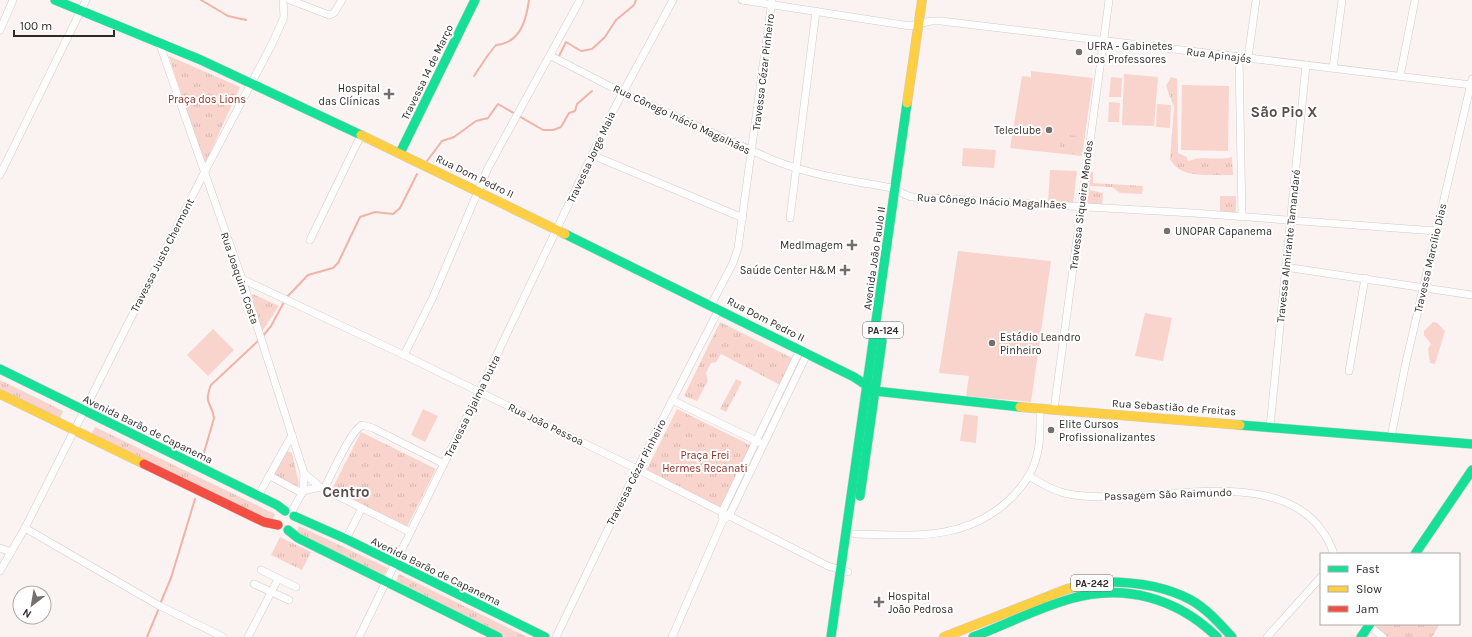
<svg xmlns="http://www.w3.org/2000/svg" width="1472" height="637" viewBox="0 0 1472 637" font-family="Karla,sans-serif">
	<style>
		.grass { fill: #f9d4cc }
		.park { fill: url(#park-tufts) }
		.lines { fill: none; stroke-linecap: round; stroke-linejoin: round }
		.stream { stroke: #f1b3a7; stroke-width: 2 }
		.street-casing { stroke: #d1cbcb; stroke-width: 8 }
		.fast-casing { stroke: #d1cbcb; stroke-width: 10 }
		.slow-casing { stroke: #d1cbcb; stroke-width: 10 }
		.jam-casing { stroke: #d1cbcb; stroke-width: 10 }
		.street { stroke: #fefdfd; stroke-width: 7 }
		.fast { stroke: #16e098; stroke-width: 9 }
		.slow { stroke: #ffcf43; stroke-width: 9 }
		.jam { stroke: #f24e42; stroke-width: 9 }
		.poi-dot { fill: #75706f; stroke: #fff; stroke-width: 1.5 }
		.labels { text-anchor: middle; stroke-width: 4; stroke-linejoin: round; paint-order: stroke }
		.shield { fill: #fff; stroke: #6d6a69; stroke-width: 1 }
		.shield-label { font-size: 10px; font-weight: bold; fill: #2e2a29 }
		.poi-label { font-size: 11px; fill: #2e2a29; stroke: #fff; text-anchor: start }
		.street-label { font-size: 11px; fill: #2e2a29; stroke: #fff }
		.park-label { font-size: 11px; fill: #8e2b1d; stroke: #fff }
		.district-label { font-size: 15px; font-weight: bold; fill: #574d4b; stroke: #fff }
	</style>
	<defs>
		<pattern id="park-tufts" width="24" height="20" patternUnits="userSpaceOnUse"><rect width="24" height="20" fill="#f9d4cc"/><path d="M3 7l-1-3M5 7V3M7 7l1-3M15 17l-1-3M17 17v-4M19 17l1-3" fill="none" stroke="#d6b6af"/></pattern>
	</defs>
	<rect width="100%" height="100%" fill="#faf3f2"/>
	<g class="grass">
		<path d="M1031 71 1093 78 1082 156 1010 148 1022 76 1031 77Z"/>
		<path d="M1124 74 1158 77 1154 126 1122 125Z"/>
		<path d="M1111 77 1122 78 1121 97H1109Z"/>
		<path d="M1182 85 1229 86 1228 151 1181 150Z"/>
		<path d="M1109 102 1120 103 1119 122H1108Z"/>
		<path d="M1157 104 1171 105 1170 128 1156 127Z"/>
		<path d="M963 148 996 150 994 168 962 166Z"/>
		<path d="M1050 170 1077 171 1073 204 1048 202Z"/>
		<path d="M958 251 1051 261 1031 402 966 396 969 376 939 373Z"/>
		<path d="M1145 313 1172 318 1163 361 1135 356Z"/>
		<path d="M1433 322 1437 323 1445 331 1435 364 1430 363 1428 349 1431 344 1424 335V331Z"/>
		<path d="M213 329 234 350 208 376 187 355Z"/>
		<path d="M423 409 438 416 425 442 411 435Z"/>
		<path d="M964 414 978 416 976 443 960 441Z"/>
	</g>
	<g class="park">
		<path d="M169 56 240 87 206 162 202 161Z"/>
		<path d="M1171 77 1177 79 1178 153 1187 157V160L1189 161C1199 155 1219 161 1232 157L1233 175C1213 174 1180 180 1170 159L1174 107 1166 86Z"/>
		<path d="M1062 134 1083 137 1080 155 1059 152Z"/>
		<path d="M1088 171 1093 172V183L1143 186 1142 194 1120 193 1112 187 1090 186V190L1103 193 1102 205H1087Z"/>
		<rect x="1220" y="196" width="16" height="16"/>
		<path d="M253 294 279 306 261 333 250 297Z"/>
		<path d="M720 322 794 359 780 385 721 354 716 362 711 363 706 373 708 381 697 401 684 396Z"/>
		<path d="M736 379 742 382 726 412 720 409Z"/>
		<path d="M0 380 63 411 59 421 0 392Z"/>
		<path d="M677 409 752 446 722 509 646 471Z"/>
		<path d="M95 427 275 514 271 523 90 437Z"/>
		<path d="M361 432 436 469 407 527 331 491Z"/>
		<path d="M287 451 292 453 299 484 295 493 271 481Z"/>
		<path d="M299 526 388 568 383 577 295 535Z"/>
		<path d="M280 537 311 552 302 570 271 555Z"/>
		<path d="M399 574 527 637H506L395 584Z"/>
		<path d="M1377 624H1440L1432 637H1385L1375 627Z"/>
	</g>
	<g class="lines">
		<g class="stream">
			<path d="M201 0 228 16 246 20"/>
			<path d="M558 58 566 42 581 51 592 49 605 37 616 20 634 5 636 0"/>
			<path d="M474 76 488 55 496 45C520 43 526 21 529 0"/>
			<path d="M427 161 442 141 454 137 476 121 488 118 498 104 543 130H553L561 127 569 113 575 111 577 104 592 91"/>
			<path d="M286 298 308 275 333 268 338 263 360 217 375 212 393 214 400 208 417 174"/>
			<path d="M262 337 271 326 284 302"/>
			<path d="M201 463 214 418C212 402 203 405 211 385L259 340"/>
			<path d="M160 604 171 578 195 499"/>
			<path d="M147 637 159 608"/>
		</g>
		<defs>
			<g id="street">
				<path d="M290 0 329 15 334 13 342 0"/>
				<path d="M742 0 910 26 931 21H941L1472 85"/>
				<path d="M0 30 13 0"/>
				<path d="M159 42 242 279 304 473 303 491 291 513"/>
				<path d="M551 56 623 93 773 160C811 175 847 180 887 187 896 188 903 195 912 197L1193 213 1436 231"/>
				<path d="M1239 57 1242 217"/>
				<path d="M1248 58 1256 0"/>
				<path d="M1333 68 1342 0"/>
				<path d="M1400 76 1415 0"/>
				<path d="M592 155 743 218"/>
				<path d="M0 175 86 0"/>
				<path d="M790 218 816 11"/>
				<path d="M310 240 361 135"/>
				<path d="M1285 267 1472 295"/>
				<path d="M242 279 404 355 637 469 828 566 848 572"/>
				<path d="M711 305 733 263 738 248 772 0"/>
				<path d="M404 355 433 297 488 168 580 0"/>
				<path d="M1349 371 1365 278"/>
				<path d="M672 400 759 442"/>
				<path d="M1054 410 1109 0"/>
				<path d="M1270 427 1306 65"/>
				<path d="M1391 437 1406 362 1472 79"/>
				<path d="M304 473 320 487 410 532"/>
				<path d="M270 476 302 493"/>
				<path d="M1029 476C1040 483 1052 490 1064 493 1144 512 1297 449 1334 554"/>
				<path d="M324 489C332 474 349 433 362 425L373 428 444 464"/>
				<path d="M303 491 320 487"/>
				<path d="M258 496 292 435"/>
				<path d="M722 516V512L800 350"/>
				<path d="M25 528 158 605 223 637"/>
				<path d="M855 534C911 535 963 542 1008 501 1022 488 1033 473 1037 455 1041 441 1040 424 1040 409"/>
				<path d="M346 539 362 508"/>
				<path d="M0 548 11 552"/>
				<path d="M261 570 296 587"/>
				<path d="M0 571 25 528 204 173 273 42 284 17 283 0"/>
				<path d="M254 584 289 600"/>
				<path d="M1369 626 1383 637"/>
				<path d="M248 637 278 579"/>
				<path d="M359 637 479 392 614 109 673 0"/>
				<path d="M556 637 637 469 719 309"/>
				<path d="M672 637 723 520 729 516 807 354"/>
				<path d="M1267 637 1321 577"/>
			</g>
			<g id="fast">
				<path d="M55 0 201 60 361 135"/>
				<path d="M400 153 475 0"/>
				<path d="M565 234 854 377 875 391 1020 407"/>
				<path d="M0 369 277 505 285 511"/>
				<path d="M1240 425 1472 444"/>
				<path d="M860 496 882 341"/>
				<path d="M294 516 346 539 545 637"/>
				<path d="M288 530 298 538 498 637"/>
				<path d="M1415 554 1472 470"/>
				<path d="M1107 582C1135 582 1167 587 1191 600 1207 609 1220 624 1232 637"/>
				<path d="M831 637 907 103"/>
				<path d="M973 637C1005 625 1038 608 1070 599 1124 583 1177 598 1217 637"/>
				<path d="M1361 637 1370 624"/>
			</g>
			<g id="slow">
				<path d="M907 103 922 0"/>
				<path d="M361 135 565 234"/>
				<path d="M0 394 144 464"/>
				<path d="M1020 407 1240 425"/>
				<path d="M944 637 1067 589 1099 582H1107"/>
			</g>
			<path id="jam" d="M144 464 264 522 278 525"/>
		</defs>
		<use href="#street" class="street-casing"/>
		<use href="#fast" class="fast-casing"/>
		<use href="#slow" class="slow-casing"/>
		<use href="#jam" class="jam-casing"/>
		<use href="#street" class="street"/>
		<use href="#fast" class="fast"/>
		<use href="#slow" class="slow"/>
		<use href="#jam" class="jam"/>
	</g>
	<g class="poi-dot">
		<circle cx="1079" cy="52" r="4"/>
		<path d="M387 88h4v4h4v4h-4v4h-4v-4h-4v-4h4z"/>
		<circle cx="1049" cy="130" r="4"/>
		<circle cx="1167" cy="231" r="4"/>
		<path d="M850 239h4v4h4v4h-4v4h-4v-4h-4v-4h4z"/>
		<path d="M843 264h4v4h4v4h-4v4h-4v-4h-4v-4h4z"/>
		<circle cx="992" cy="343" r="4"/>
		<circle cx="1051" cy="430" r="4"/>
		<path d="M877 596h4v4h4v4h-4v4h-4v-4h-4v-4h4z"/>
	</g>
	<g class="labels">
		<g class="shield">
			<rect x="863" y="322" width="40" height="16" rx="3"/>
			<rect x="1071" y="575" width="42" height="16" rx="3"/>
		</g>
		<g class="shield-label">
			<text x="883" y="334">PA-124</text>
			<text x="1092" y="587">PA-242</text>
		</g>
		<g class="poi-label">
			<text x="1087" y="50">UFRA - Gabinetes<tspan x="1087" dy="13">dos Professores</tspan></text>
			<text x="380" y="92" text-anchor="end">Hospital<tspan x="380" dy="13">das Clínicas</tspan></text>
			<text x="1041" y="134" text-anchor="end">Teleclube</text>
			<text x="1175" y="235">UNOPAR Capanema</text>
			<text x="843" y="249" text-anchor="end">MedImagem</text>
			<text x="836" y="274" text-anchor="end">Saúde Center H&amp;M</text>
			<text x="1000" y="341">Estádio Leandro<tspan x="1000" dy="13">Pinheiro</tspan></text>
			<text x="1059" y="428">Elite Cursos<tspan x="1059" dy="13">Profissionalizantes</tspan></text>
			<text x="888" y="600">Hospital<tspan x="888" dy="13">João Pedrosa</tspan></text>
		</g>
		<g class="street-label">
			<text transform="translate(1219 55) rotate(7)" y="4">Rua Apinajés</text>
			<text transform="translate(427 72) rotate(-64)" y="4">Travessa 14 de Março</text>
			<text transform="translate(763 72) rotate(-83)" y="4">Travessa Cézar Pinheiro</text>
			<text transform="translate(682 119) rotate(25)" y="4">Rua Cônego Inácio Magalhães</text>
			<text transform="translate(591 157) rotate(-65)" y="4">Travessa Jorge Maia</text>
			<text transform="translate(475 176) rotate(26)" y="4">Rua Dom Pedro II</text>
			<text transform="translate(992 201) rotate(3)" y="4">Rua Cônego Inácio Magalhães</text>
			<text transform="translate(1081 205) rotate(-83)" y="4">Travessa Siqueira Mendes</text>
			<text transform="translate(1288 246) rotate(-84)" y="4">Travessa Almirante Tamandaré</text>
			<text transform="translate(162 255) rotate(-63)" y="4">Travessa Justo Chermont</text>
			<text transform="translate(874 258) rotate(-82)" y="4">Avenida João Paulo II</text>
			<text transform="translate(1430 258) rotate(-77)" y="4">Travessa Marcílio Dias</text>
			<text transform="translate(240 278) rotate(71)" y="4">Rua Joaquim Costa</text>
			<text transform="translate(766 319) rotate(27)" y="4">Rua Dom Pedro II</text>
			<text transform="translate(472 406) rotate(-64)" y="4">Travessa Djalma Dutra</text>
			<text transform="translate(1174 407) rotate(4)" y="4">Rua Sebastião de Freitas</text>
			<text transform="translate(546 424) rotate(26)" y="4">Rua João Pessoa</text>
			<text transform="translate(148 429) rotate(26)" y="4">Avenida Barão de Capanema</text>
			<text transform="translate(636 472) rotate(-63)" y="4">Travessa Cézar Pinheiro</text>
			<text transform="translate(1168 494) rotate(-2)" y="4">Passagem São Raimundo</text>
			<text transform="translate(436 571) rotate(26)" y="4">Avenida Barão de Capanema</text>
		</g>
		<g class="park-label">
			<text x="207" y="103">Praça dos Lions</text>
			<text x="705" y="459">Praça Frei<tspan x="705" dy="13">Hermes Recanati</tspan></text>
		</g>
		<g class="district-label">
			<text x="1284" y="117">São Pio X</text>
			<text x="346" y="497">Centro</text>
		</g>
	</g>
	<rect x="1320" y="553" width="140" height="72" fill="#ffffff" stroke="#abaaa9"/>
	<rect x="1328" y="566" width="20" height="6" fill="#16e098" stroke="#abaaa9"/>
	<text x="1356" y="573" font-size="12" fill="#2e2a29">Fast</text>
	<rect x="1328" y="586" width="20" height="6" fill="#ffcf43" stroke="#abaaa9"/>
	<text x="1356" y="593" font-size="12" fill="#2e2a29">Slow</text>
	<rect x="1328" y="606" width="20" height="6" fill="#f24e42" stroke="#abaaa9"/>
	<text x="1356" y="613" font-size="12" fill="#2e2a29">Jam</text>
	<g transform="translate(32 605) rotate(211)"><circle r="19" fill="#ffffff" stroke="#abaaa9"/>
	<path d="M0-3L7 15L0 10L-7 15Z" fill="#75706f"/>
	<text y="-6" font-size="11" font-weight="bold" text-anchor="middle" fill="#2e2a29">N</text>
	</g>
	<path d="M14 30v6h100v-6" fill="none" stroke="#2e2a29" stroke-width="2"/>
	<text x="20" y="30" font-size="12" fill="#2e2a29" stroke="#ffffff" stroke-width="3" paint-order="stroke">100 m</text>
</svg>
